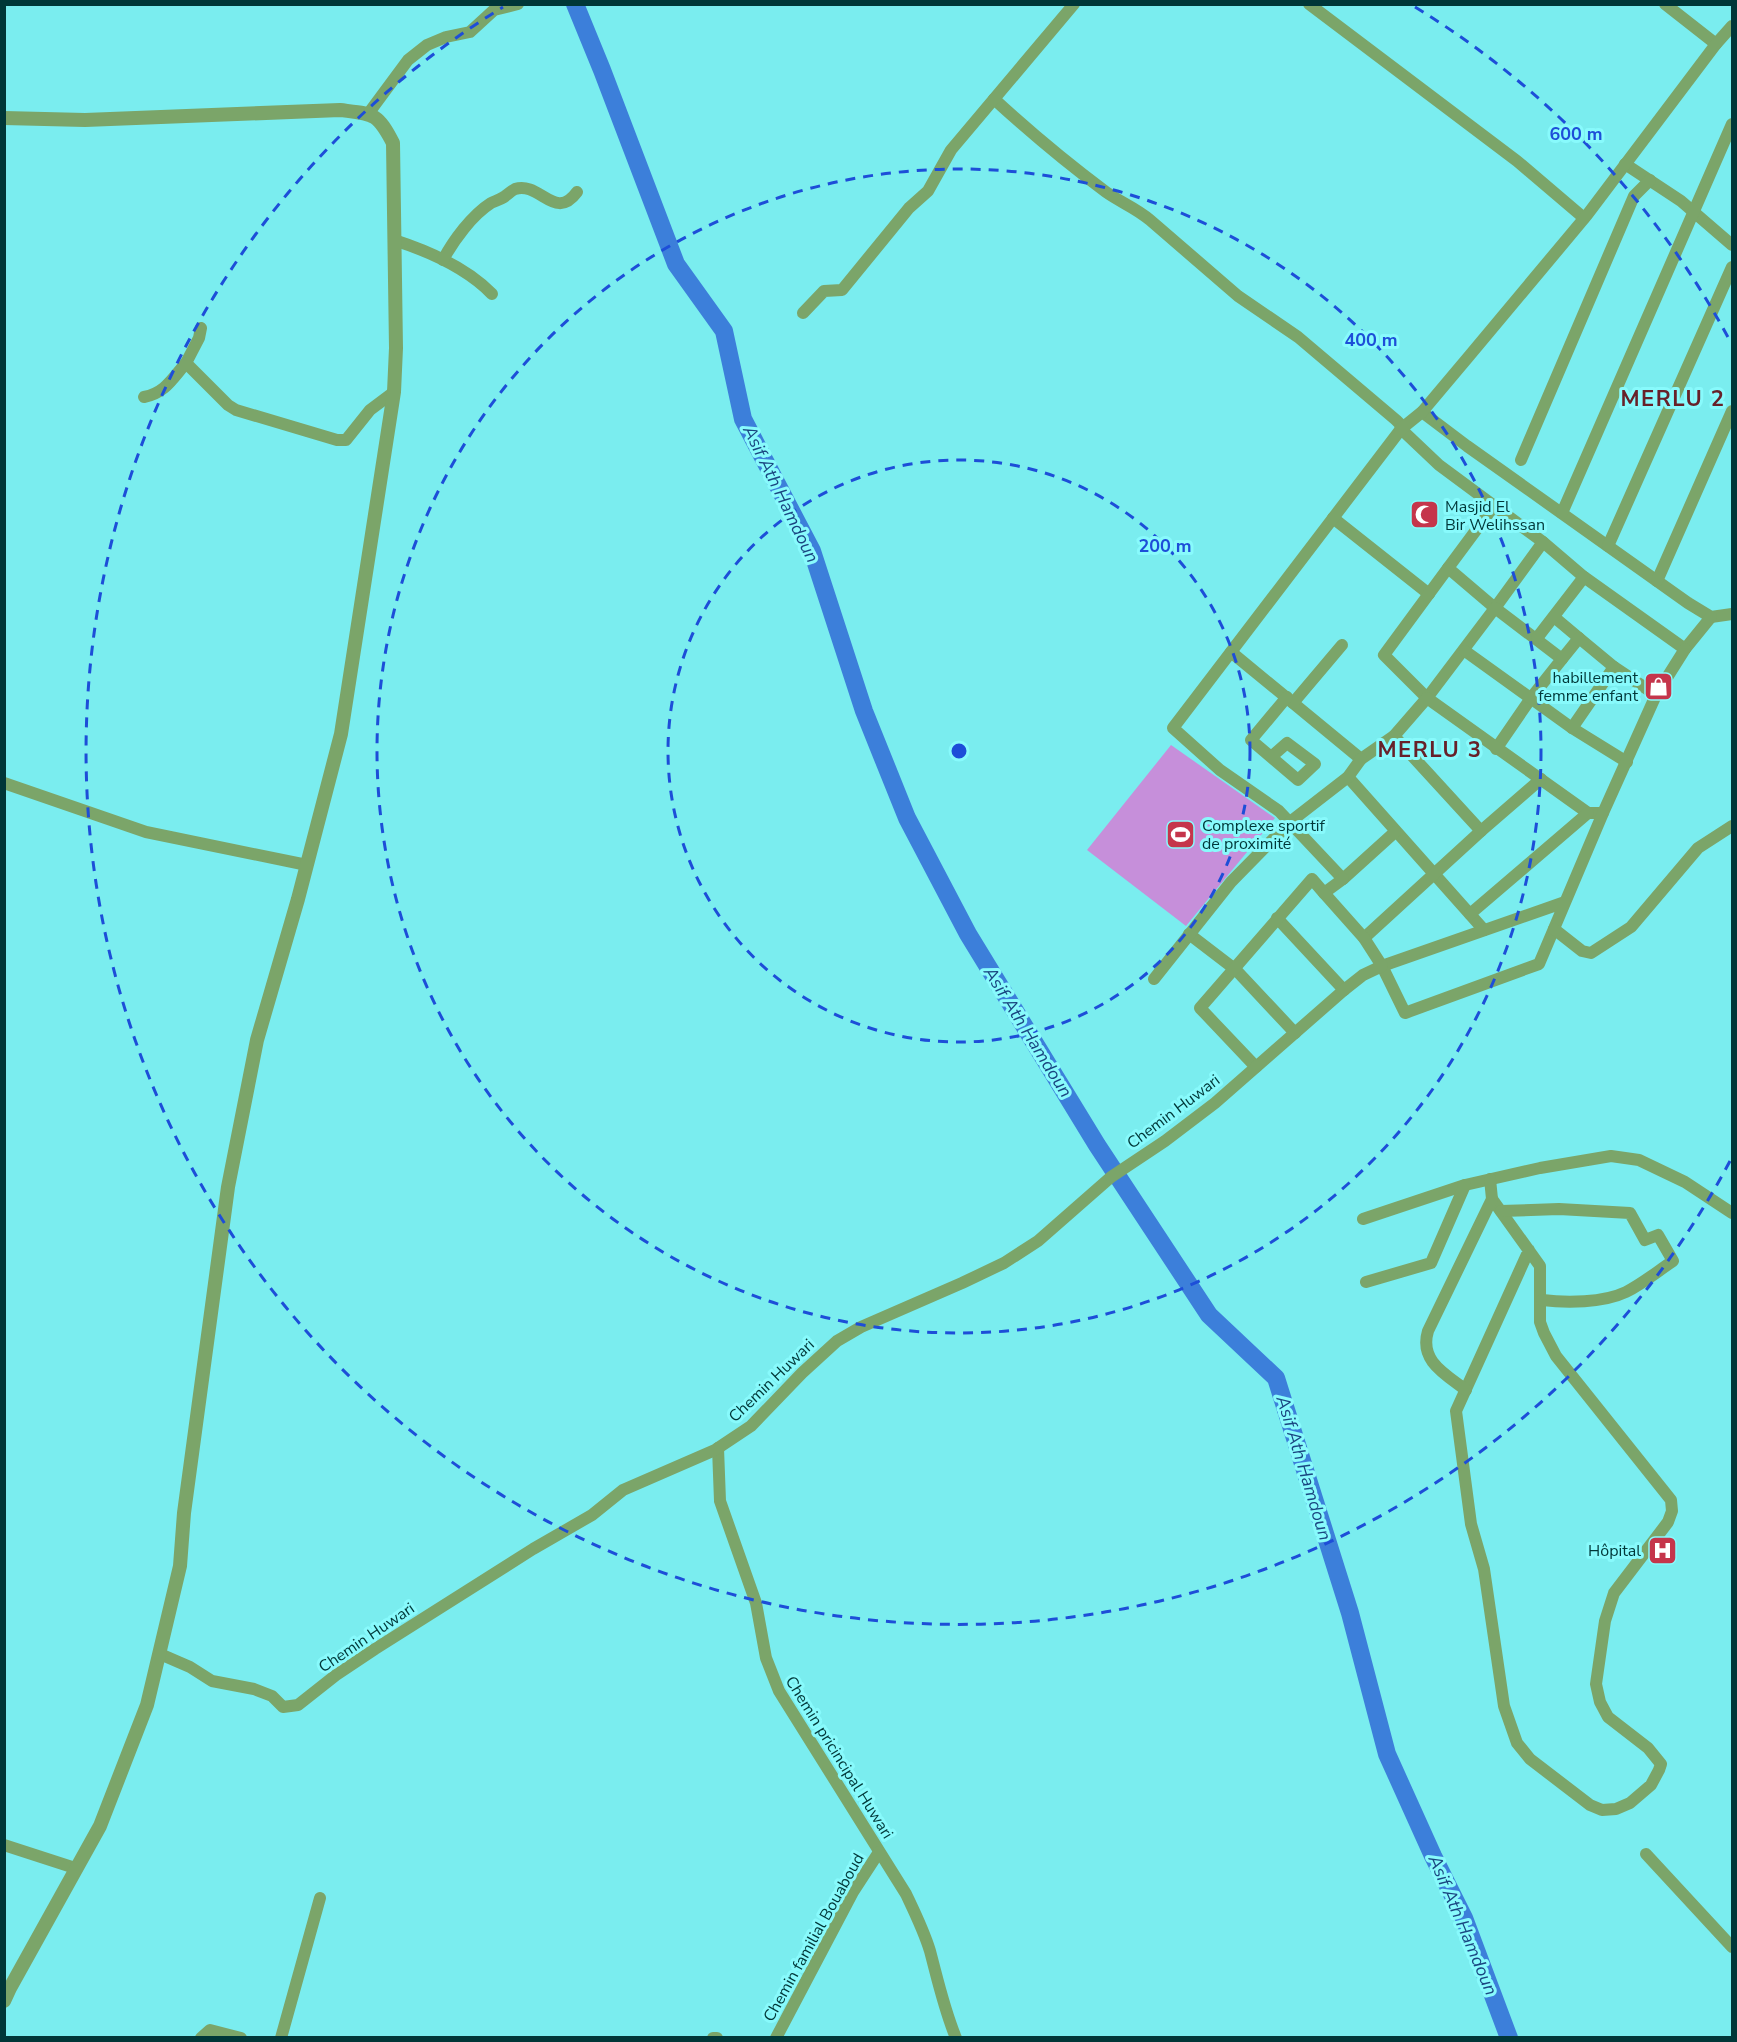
<svg xmlns="http://www.w3.org/2000/svg" width="1737" height="2042" viewBox="0 0 1737 2042" font-family="'Nunito Sans',sans-serif">
	<style>
		.pitch { fill: #c68fda }
		.lines { fill: none; stroke-linecap: round; stroke-linejoin: round }
		.river { stroke: #3c7fda; stroke-width: 18 }
		.minor { stroke: #7ba569; stroke-width: 12 }
		.tertiary { stroke: #7ba569; stroke-width: 14 }
		.ring { fill: none; stroke: #1d4ed8; stroke-width: 3; stroke-dasharray: 10 8 }
		.labels { text-anchor: middle; stroke-width: 6; stroke-linejoin: round; paint-order: stroke }
		.poi-label { font-size: 16px; fill: #003738; stroke: #88fafc; text-anchor: start }
		.street-label { font-size: 16px; fill: #003738; stroke: #88fafc }
		.water-label { font-size: 18px; font-style: italic; fill: #1a4681; stroke: #88fafc }
		.district-label { font-size: 22px; font-weight: bold; letter-spacing: 1.5px; fill: #672129; stroke: #88fafc }
		.centre { fill: #1d4ed8; stroke: #88fafc; stroke-width: 3 }
		.ring-label { font-size: 18px; text-anchor: middle; font-weight: bold; fill: #1d4ed8; stroke: #88fafc; stroke-width: 6; stroke-linejoin: round; paint-order: stroke }
	</style>
	<rect width="100%" height="100%" fill="#7aedef"/>
	<path class="pitch" d="M1171 745 1275 818 1186 926 1087 850Z"/>
	<g class="lines">
		<path class="river" d="M575 4 602 70 676 264 724 331 743 419 812 551 864 711 907 818 968 934 1097 1145 1209 1315 1276 1378 1350 1613 1387 1754 1433 1856 1464 1918 1509 2038"/>
		<g class="minor">
			<path d="M1309 4 1517 161 1584 218"/>
			<path d="M1665 4 1716 44"/>
			<path d="M994 99C1030 132 1067 163 1106 192 1120 202 1136 208 1150 220L1238 296 1298 337 1396 420 1400 424 1401 429 1439 465 1543 542"/>
			<path d="M368 114 408 60 427 45 446 37 470 32 494 10 518 4"/>
			<path d="M1625 164 1681 201 1732 245"/>
			<path d="M394 240C428 251 467 268 492 294"/>
			<path d="M443 260C453 241 472 215 491 203 495 201 499 200 504 197 507 195 511 191 515 189 540 181 555 222 577 192"/>
			<path d="M803 313 824 291 842 290 909 208 928 191 951 150 1074 4"/>
			<path d="M201 328 199 338 186 363 228 405 236 410 337 440H346L370 410 394 392"/>
			<path d="M144 397C165 393 172 379 186 363"/>
			<path d="M1422 412 1467 446 1688 603 1711 617 1732 614"/>
			<path d="M1521 460 1634 196 1650 180"/>
			<path d="M1494 506 1448 568 1495 608 1543 542 1584 577 1685 649 1711 617"/>
			<path d="M1562 513 1732 124"/>
			<path d="M1333 518 1429 594"/>
			<path d="M1608 546 1732 267"/>
			<path d="M1448 568 1384 655 1427 698 1495 608 1562 659 1531 698 1496 749"/>
			<path d="M1657 581 1732 411"/>
			<path d="M1554 617 1579 638"/>
			<path d="M1537 638 1584 577"/>
			<path d="M1465 651 1572 728 1627 762"/>
			<path d="M1231 652 1361 759 1394 736 1427 698 1588 813H1603"/>
			<path d="M1562 659 1579 638 1614 667 1656 695"/>
			<path d="M1293 703 1342 645"/>
			<path d="M1572 728 1614 667"/>
			<path d="M1394 736 1481 831"/>
			<path d="M1271 757 1287 743 1315 764 1298 780 1251 740 1287 697"/>
			<path d="M1348 777 1484 930"/>
			<path d="M4 783 146 832 307 865"/>
			<path d="M1395 832 1343 879 1279 811 1220 770 1173 728 1401 429 1422 412 1470 355 1587 215 1716 44 1732 26"/>
			<path d="M1565 902 1382 966 1405 1013 1539 964 1603 813 1656 695 1685 649"/>
			<path d="M1470 914 1588 813"/>
			<path d="M1277 918 1344 990"/>
			<path d="M1554 929 1582 951 1591 953 1631 927 1698 848 1732 826"/>
			<path d="M1189 934 1236 970 1295 1033"/>
			<path d="M1364 938 1481 831 1541 779"/>
			<path d="M1154 979 1231 882 1290 822 1348 777 1361 759"/>
			<path d="M1256 1067 1200 1008 1312 879 1324 893 1343 879"/>
			<path d="M1492 1199 1540 1266V1322L1544 1333 1556 1356 1671 1500 1672 1511 1668 1522 1614 1593 1605 1621 1596 1684 1600 1702 1608 1717 1648 1748 1661 1764 1659 1770 1651 1785 1630 1803 1616 1809 1602 1810 1590 1805 1530 1759 1517 1743 1504 1706 1484 1569 1471 1524 1456 1411 1529 1250"/>
			<path d="M1501 1211 1559 1209 1630 1213 1645 1240 1658 1235 1673 1261C1658 1271 1642 1284 1626 1292 1603 1303 1566 1303 1542 1300"/>
			<path d="M1363 1219 1465 1185 1540 1168 1611 1156 1639 1160 1685 1182 1732 1213"/>
			<path d="M1366 1282 1431 1263 1465 1185"/>
			<path d="M1466 1390C1445 1374 1419 1361 1428 1331L1492 1199 1490 1179"/>
			<path d="M718 1448 720 1501 756 1603 766 1658 779 1691 906 1894C915 1913 924 1931 930 1951 938 1981 944 2009 956 2038"/>
			<path d="M160 1654 190 1667 212 1681 254 1689 272 1696 283 1707 298 1705 336 1675 375 1649 533 1549 592 1515 623 1490 715 1450 751 1426 802 1373 837 1341 861 1327 962 1283 1004 1263 1038 1241 1111 1177 1165 1141 1215 1103 1344 990 1363 975 1382 966 1364 938 1324 893"/>
			<path d="M4 1845 75 1868"/>
			<path d="M1646 1854 1732 1947"/>
			<path d="M201 2038 210 2030 241 2038"/>
			<path d="M281 2038 320 1898"/>
			<path d="M713 2038H717"/>
			<path d="M776 2038 853 1892 879 1852"/>
		</g>
		<path class="tertiary" d="M4 118 85 120 340 110C373 114 377 112 393 143L396 348 394 392 341 734 298 899 257 1040 228 1187 184 1513 180 1566 147 1705 100 1826 10 1988 4 2001"/>
	</g>
	<g class="ring">
		<circle cx="959" cy="751" r="291"/>
		<circle cx="959" cy="751" r="582"/>
		<path d="M1730 1161A873 873 0 1 1 503 7M1415 7A873 873 0 0 1 1730 341"/>
	</g>
	<defs>
		<symbol id="mosque-square" viewBox="-11 -11 22 22"><rect x="-9" y="-9" width="18" height="18" rx="4" fill="#c5354b" stroke="#88fafc"/><path d="M3.5-4.9A6 6 0 1 0 3.5 4.9A5 5 0 1 1 3.5-4.9Z" fill="#fff"/></symbol>
		<symbol id="shop-square" viewBox="-11 -11 22 22"><rect x="-9" y="-9" width="18" height="18" rx="4" fill="#c5354b" stroke="#88fafc"/><path d="M-5-2.5h2.3a2.7 3.5 0 0 1 5.4 0H5L5.5 6h-11ZM-1.5-2.5h3a1.5 2.3 0 0 0-3 0Z" fill="#fff"/></symbol>
		<symbol id="stadium-square" viewBox="-11 -11 22 22"><rect x="-9" y="-9" width="18" height="18" rx="4" fill="#c5354b" stroke="#88fafc"/><path d="M0-5a6.5 5 0 1 0 0 10a6.5 5 0 1 0 0-10ZM-3.5-1.8h7v3.6h-7Z" fill="#fff"/></symbol>
		<symbol id="hospital-square" viewBox="-11 -11 22 22"><rect x="-9" y="-9" width="18" height="18" rx="4" fill="#c5354b" stroke="#88fafc"/><path d="M-5-5h3v3.5h4V-5h3V5h-3V1.5h-4V5h-3Z" fill="#fff"/></symbol>
	</defs>
	<g fill-rule="evenodd">
		<use href="#mosque-square" x="1408" y="498" width="33" height="33"/>
		<use href="#shop-square" x="1642" y="670" width="33" height="33"/>
		<use href="#stadium-square" x="1164" y="818" width="33" height="33"/>
		<use href="#hospital-square" x="1646" y="1534" width="33" height="33"/>
	</g>
	<g class="labels">
		<g class="poi-label">
			<text x="1445" y="512">Masjid El<tspan x="1445" dy="18">Bir Welihssan</tspan></text>
			<text x="1638" y="683" text-anchor="end">habillement<tspan x="1638" dy="18">femme enfant</tspan></text>
			<text x="1202" y="831">Complexe sportif<tspan x="1202" dy="18">de proximité</tspan></text>
			<text x="1641" y="1556" text-anchor="end">Hôpital</text>
		</g>
		<g class="street-label">
			<text transform="translate(1173 1111) rotate(-37)" y="6">Chemin Huwari</text>
			<text transform="translate(771 1380) rotate(-44)" y="6">Chemin Huwari</text>
			<text transform="translate(366 1637) rotate(-34)" y="6">Chemin Huwari</text>
			<text transform="translate(840 1757) rotate(58)" y="6">Chemin pricincipal Huwari</text>
			<text transform="translate(813 1937) rotate(-61)" y="6">Chemin familial Bouaboud</text>
		</g>
		<g class="water-label">
			<text transform="translate(781 494) rotate(64)" y="6">Asif Ath Hamdoun</text>
			<text transform="translate(1028 1032) rotate(58)" y="6">Asif Ath Hamdoun</text>
			<text transform="translate(1304 1468) rotate(73)" y="6">Asif Ath Hamdoun</text>
			<text transform="translate(1463 1925) rotate(67)" y="6">Asif Ath Hamdoun</text>
		</g>
		<g class="district-label">
			<text x="1673" y="406">MERLU 2</text>
			<text x="1430" y="757">MERLU 3</text>
		</g>
	</g>
	<circle cx="959" cy="751" r="9" class="centre"/>
	<g class="ring-label">
		<text x="1576" y="140">600 m</text>
		<text x="1371" y="346">400 m</text>
		<text x="1165" y="552">200 m</text>
	</g>
	<rect width="1737" height="2042" fill="none" stroke="#003738" stroke-width="12"/>
</svg>
